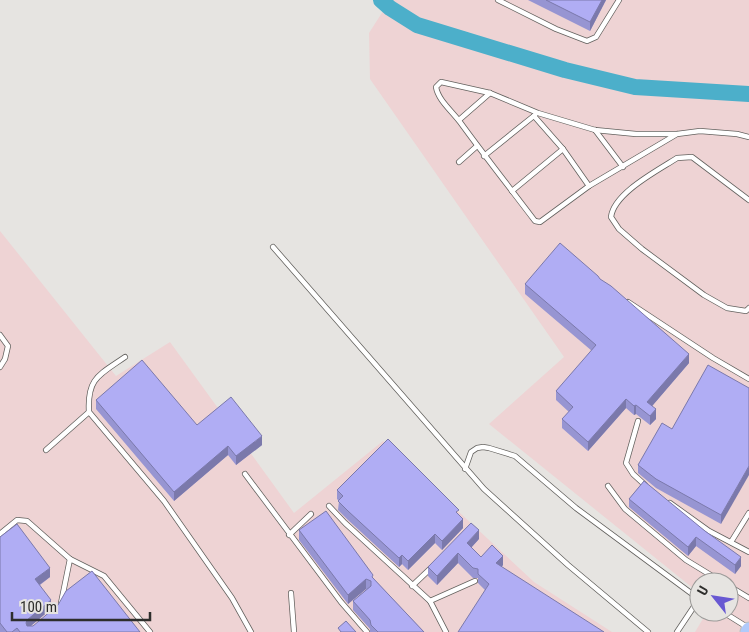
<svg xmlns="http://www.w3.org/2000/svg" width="749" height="632" viewBox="0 0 749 632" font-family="'Roboto Condensed',sans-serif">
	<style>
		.industrial { fill: #eed3d4 }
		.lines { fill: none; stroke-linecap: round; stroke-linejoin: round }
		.river { stroke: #4cafca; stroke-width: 16 }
		.service-casing { stroke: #63615e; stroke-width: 6 }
		.trunk-casing { stroke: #c0c0c0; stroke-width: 17 }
		.service { stroke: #fff; stroke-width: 4.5 }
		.trunk { stroke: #b0cafa; stroke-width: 15 }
		.wall { fill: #9795d2 }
		.shaded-wall { fill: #7b79ab }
		.building { fill: #b0adf4; stroke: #7b79ab }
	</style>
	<rect width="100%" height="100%" fill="#e6e4e1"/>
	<g class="industrial">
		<path d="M378 0H749V632H695L707 612H729V582H699V593L489 424 564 357 370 79 369 33 385 8Z"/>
		<path d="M0 231 116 376 170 342 294 513 383 441 534 582 612 632H0Z"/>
	</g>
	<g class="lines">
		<path class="river" d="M381 0 390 8 417 25 565 70 635 87 749 94"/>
		<defs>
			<g id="service">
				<path d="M498 0 556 29 587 41 596 37 619 0"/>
				<path d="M534 116 563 149 589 186"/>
				<path d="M459 120 490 93"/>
				<path d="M595 130 623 167"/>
				<path d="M677 134 589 186 540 222 535 221C510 188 484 155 460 122 452 111 438 100 436 87L441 82 490 93 538 113 595 130 636 134H677L700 131 737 134 749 137"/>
				<path d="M484 156 535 115"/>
				<path d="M459 162 477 146"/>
				<path d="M512 191 563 149"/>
				<path d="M749 200 692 157 677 158C657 171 614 193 611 217L619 229 642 249 704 295 727 308 746 311 749 308"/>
				<path d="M273 247 484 489 568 565 648 632"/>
				<path d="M628 302 713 358 749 379"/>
				<path d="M0 335 8 346 5 359 0 367"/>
				<path d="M125 357C99 375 87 378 89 412L164 501 232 598 251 632"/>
				<path d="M638 421 626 463 633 474 645 485"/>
				<path d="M46 450 89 412"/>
				<path d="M465 469 471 452 477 448 483 447 489 448 515 456 576 508 699 599"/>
				<path d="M245 474 341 602 367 632"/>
				<path d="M608 486 625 509 686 560 722 582"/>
				<path d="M670 503 709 531 749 552"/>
				<path d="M329 506 345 523 430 601 446 632"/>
				<path d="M0 534 17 520 27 521 70 559"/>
				<path d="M289 535 311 514"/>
				<path d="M731 542 749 513"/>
				<path d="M412 586 431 568"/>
				<path d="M729 586 749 598"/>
				<path d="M291 593 294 632"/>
				<path d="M430 601 475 581"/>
				<path d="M61 603 70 559 104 576 150 632"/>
				<path d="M723 612 747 627"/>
				<path d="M677 632 699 599"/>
			</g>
			<path id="trunk" d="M748 632 749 630"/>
		</defs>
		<use href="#service" class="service-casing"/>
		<use href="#trunk" class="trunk-casing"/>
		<use href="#service" class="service"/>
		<use href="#trunk" class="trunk"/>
	</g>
	<g class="wall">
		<path d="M528 0H606L590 31Z"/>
		<path d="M600 279 689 363 652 406 656 419 650 425 636 414 634 415 626 408 588 451 562 428V419L569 412 556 400V391L592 351 525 294V284Z"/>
		<path d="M749 388 721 524 656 488 638 473V465L672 429Z"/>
		<path d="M96 400 197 425 262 445 236 465 228 455 174 501 96 409Z"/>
		<path d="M644 481 741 566 735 574 696 546 688 556 629 507V499Z"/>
		<path d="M337 490 459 515 463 528 442 550 435 543 408 570 402 564 399 567 348 520 338 510 339 501 337 499Z"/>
		<path d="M299 530 373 578 424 632H370V629L353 610V601L367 589H366L348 604 299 540Z"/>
		<path d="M0 537 50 577 40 585 51 609 31 626 140 632H0Z"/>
		<path d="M479 539 471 548 481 557 503 565 485 590 478 583V578H473L458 563 437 585 428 576V567Z"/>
	</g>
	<g class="shaded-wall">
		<path d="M602 0H606L590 31V22Z"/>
		<path d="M689 354V363L647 412V402Z"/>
		<path d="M626 399V408L588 451V442Z"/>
		<path d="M636 405V414L634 415V406Z"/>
		<path d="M656 409V419L650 425V416Z"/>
		<path d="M262 436V445L236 465V456Z"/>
		<path d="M228 446V455L174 501V492Z"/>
		<path d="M749 466V475L721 524V515Z"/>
		<path d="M463 519V528L442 550V541Z"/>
		<path d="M479 530V539L467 552V543Z"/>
		<path d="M435 534V543L408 570V561Z"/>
		<path d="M696 537V546L688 556V547Z"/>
		<path d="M458 553V563L437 585V576Z"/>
		<path d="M402 555V564L399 567V558Z"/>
		<path d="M503 556V565L496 572V563Z"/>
		<path d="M741 557V566L735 574V565Z"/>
		<path d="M50 568V577L35 588V579Z"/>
		<path d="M366 579V589L348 604V595Z"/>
		<path d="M51 600V609L27 629 26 623 27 620Z"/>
	</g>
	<g class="building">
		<path d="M546 0H602L590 22Z"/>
		<path d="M560 243 598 276 600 279 611 286 689 354 647 402 656 409 650 416 636 405 634 406 626 399 588 442 562 419 573 407 556 391 596 345 525 284Z"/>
		<path d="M142 360 197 425 231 397 262 436 236 456 228 446 174 492 96 400Z"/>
		<path d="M708 365 749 388V466L721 515 656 479 638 465 662 423 672 429Z"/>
		<path d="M388 439 459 510 456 512 463 519 442 541 435 534 408 561 402 555 399 558 348 511 338 501 343 496 337 490Z"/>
		<path d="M644 481 705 531 741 557 735 565 696 537 688 547 629 499Z"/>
		<path d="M326 511 373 575 372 577 424 632H378L371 625 370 620 353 601 371 586V581L366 579 348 595 299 530Z"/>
		<path d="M471 523 479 530 467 543 481 557 492 545 503 556 496 563 604 632H458L489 584 478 574V569L473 568 458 553 437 576 428 567Z"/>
		<path d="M17 524 50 568 35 579 51 600 27 620 26 623 27 626H33L58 605 66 591 92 571 140 632H20L17 628 12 632H7L0 623V537Z"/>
		<path d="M346 621 356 632H341L338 628Z"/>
	</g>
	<g transform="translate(714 597) rotate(300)"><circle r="24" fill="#e6e4e1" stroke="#9c9b99"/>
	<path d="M0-4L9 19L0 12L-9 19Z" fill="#6858d2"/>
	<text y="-8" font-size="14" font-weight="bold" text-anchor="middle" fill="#2e2e2c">U</text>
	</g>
	<path d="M12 612v8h138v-8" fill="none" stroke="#2e2e2c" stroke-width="2.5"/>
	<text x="20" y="612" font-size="15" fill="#2e2e2c" stroke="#e6e4e1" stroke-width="4" paint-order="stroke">100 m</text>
</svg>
